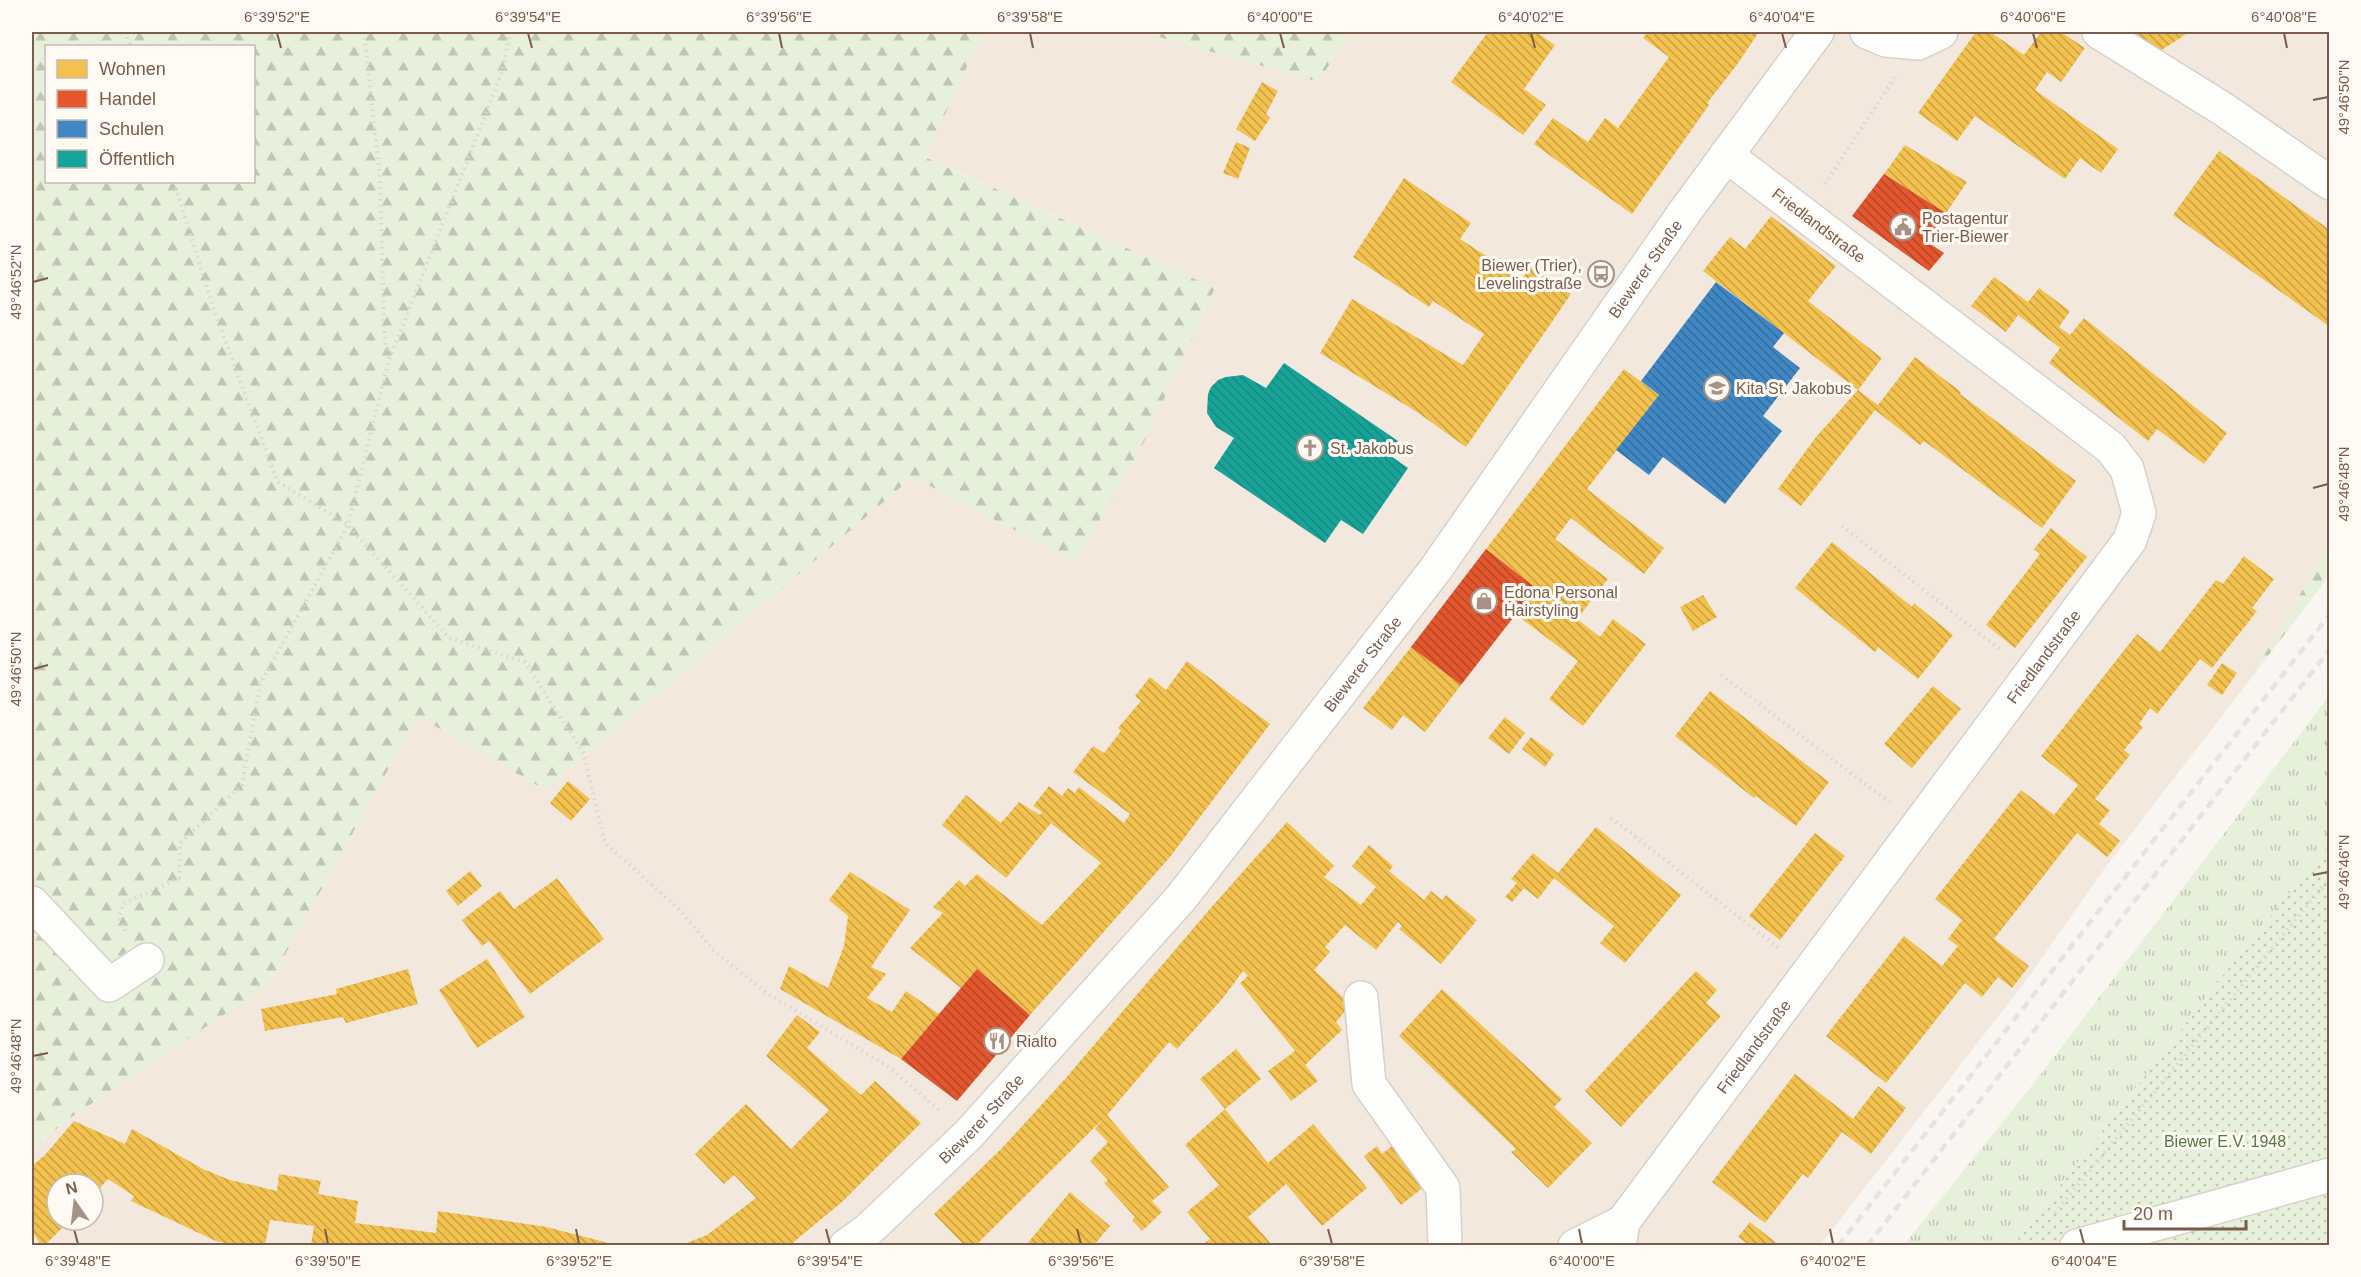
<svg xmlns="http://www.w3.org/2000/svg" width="2361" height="1277" viewBox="0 0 2361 1277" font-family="Arial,sans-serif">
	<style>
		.residential { fill: #f2e8de; fill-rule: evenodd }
		.grass { fill: url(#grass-tufts) }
		.forest { fill: url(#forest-firs); fill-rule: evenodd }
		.garden { fill: url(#garden-dots) }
		.homes { fill: url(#homes-back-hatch) }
		.shops { fill: url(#shops-back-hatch) }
		.schools { fill: url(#schools-back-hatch) }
		.public { fill: url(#public-back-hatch) }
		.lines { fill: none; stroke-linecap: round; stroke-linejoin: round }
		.minor-casing { stroke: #d7d1cb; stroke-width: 36 }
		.path { stroke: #dcd5d0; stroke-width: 4; stroke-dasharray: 1.5 4.5; stroke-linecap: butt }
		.minor { stroke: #fefefd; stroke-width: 33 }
		.rail { stroke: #e6e3e7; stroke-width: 4.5; stroke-dasharray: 9 6; stroke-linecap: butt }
		.ticks { fill: none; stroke: #7a5c4d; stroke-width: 2 }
		.labels { text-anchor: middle; stroke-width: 6; stroke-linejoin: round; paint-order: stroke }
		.poi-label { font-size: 16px; fill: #7a5c4d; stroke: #fffaf3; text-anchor: start }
		.street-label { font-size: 16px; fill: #7a5c4d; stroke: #fffaf3 }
		.park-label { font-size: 16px; fill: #537a41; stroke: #fffaf3 }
		.neatline { fill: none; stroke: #7a5c4d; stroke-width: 2 }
		.ticks-label { font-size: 15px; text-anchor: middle; fill: #7a5c4d }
	</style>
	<defs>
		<pattern id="grass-tufts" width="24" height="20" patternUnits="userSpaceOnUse" patternTransform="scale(1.5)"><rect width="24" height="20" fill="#e7f0db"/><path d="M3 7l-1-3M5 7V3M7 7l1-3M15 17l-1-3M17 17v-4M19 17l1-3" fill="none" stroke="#c0c6b4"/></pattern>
		<pattern id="forest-firs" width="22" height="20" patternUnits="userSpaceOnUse" patternTransform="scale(1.5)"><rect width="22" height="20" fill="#e7f0db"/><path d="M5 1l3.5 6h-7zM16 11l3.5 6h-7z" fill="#c0c6b4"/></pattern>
		<pattern id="garden-dots" width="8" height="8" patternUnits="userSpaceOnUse" patternTransform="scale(1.5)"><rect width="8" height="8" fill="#e7f0db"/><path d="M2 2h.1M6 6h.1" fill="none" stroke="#c0c6b4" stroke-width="1.8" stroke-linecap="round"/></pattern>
		<pattern id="homes-back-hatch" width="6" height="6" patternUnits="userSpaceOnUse" patternTransform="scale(1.5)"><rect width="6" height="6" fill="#f2c14e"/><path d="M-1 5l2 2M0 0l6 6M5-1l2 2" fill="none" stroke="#c9a043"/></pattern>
		<pattern id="shops-back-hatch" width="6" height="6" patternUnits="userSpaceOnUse" patternTransform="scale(1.5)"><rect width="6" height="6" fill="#e4572e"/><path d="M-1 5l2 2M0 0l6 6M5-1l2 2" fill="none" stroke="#b44828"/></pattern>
		<pattern id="schools-back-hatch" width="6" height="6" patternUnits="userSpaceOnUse" patternTransform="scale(1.5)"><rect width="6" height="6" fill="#3f88c5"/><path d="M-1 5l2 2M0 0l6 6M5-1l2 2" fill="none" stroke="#386d9a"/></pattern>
		<pattern id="public-back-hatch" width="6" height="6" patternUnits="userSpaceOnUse" patternTransform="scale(1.5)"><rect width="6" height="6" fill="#17a398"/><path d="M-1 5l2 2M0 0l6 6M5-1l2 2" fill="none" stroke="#1a887e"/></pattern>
	</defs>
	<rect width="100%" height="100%" fill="#f9f5f0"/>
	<path class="residential" d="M983 32H1141L1319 82 1348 32H2329V545L2249 681 2107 865 2025 982 1820 1245H32V1150L67 1120 268 985 418 716 545 790 913 477 1076 562 1145 440 1215 288 924 156ZM57 1184H93V1220H57Z"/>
	<path class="grass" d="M2329 696V845L2238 956 2013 1245 1903 1246 2034 1083Z"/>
	<g class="forest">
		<path d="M32 32H983L925 157 1215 288 1145 440 1076 562 913 477 545 790 418 716 268 985 67 1120 32 1150ZM46 46H254V182H46Z"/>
		<path d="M1141 32H1348L1319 82Z"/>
		<path d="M2329 545V576L2249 681Z"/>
	</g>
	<path class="garden" d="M2329 845V1245L2013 1246 2238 956Z"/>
	<g class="homes">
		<path d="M1488 32H1536L1555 45 1524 89 1546 105 1523 135 1451 82Z"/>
		<path d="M1648 32H1759L1736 66 1707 103 1709 105 1632 214 1534 144 1553 118 1588 142 1605 118 1618 128 1669 57 1643 38Z"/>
		<path d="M1976 32H1990L2024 55 2041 32H2061L2085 48 2061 82 2047 72 2035 90 2118 149 2101 173 2080 158 2065 179 1975 116 1957 141 1918 113Z"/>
		<path d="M2126 32H2183L2185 35 2152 56Z"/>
		<path d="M1262 82 1278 91 1266 114 1270 118 1255 141 1236 129Z"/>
		<path d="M1236 142 1250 148 1238 179 1223 173Z"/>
		<path d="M1905 145 1967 182 1946 213 1884 174Z"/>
		<path d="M2219 151 2330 230V327L2173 215Z"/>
		<path d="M1404 178 1471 223 1460 239 1522 279 1530 267 1571 294 1466 447 1417 412 1320 353 1352 299 1463 365 1484 334 1433 301 1429 307 1353 257Z"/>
		<path d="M1771 216 1836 266 1808 301 1882 358 1858 390 1703 271 1730 237 1745 249Z"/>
		<path d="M1994 277 2028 302 2039 288 2070 311 2059 327 2070 335 2084 318 2227 433 2204 464 2157 429 2148 441 2049 363 2060 348 2018 315 2006 332 1971 306Z"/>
		<path d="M1915 357 1961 392 1960 394 2076 481 2042 528 1924 441 1920 445 1875 410 1801 506 1778 489 1816 437 1858 390 1878 405Z"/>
		<path d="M1624 369 1659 395 1587 489 1664 548 1644 574 1571 518 1555 539 1608 579 1577 619 1600 637 1613 619 1646 644 1583 726 1549 699 1578 661 1515 614 1536 588 1486 549Z"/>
		<path d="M2051 528 2087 557 2015 648 1986 625 2040 554 2034 549Z"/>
		<path d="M1832 542 1912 607 1914 603 1953 635 1918 679 1878 647 1875 652 1795 588Z"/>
		<path d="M2244 556 2274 579 2252 608 2257 611 2212 668 2200 659 2157 714 2150 708 2139 724 2143 727 2124 750 2130 755 2095 799 2110 810 2099 824 2120 841 2107 857 2077 833 1994 939 2029 966 2012 988 1998 977 1982 997 1965 983 1886 1083 1826 1036 1904 936 1942 966 1958 946 1948 939 1962 920 1935 899 2021 790 2054 815 2078 785 2041 756 2137 634 2160 652 2216 580 2223 584Z"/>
		<path d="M1703 595 1717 617 1693 631 1680 607Z"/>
		<path d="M1411 647 1461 685 1425 732 1403 715 1392 730 1363 708Z"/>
		<path d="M1187 661 1270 724 1170 857 1030 1015 977 969 961 988 910 948 943 913 933 907 959 880 965 886 977 874 1042 925 1101 863 1051 823 1006 878 942 825 966 795 1001 823 1019 802 1040 815 1042 812 1033 806 1049 786 1062 796 1068 788 1075 793 1079 787 1124 823 1130 814 1073 772 1093 746 1104 753 1121 731 1118 728 1141 701 1135 696 1150 677 1166 690Z"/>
		<path d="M2222 663 2237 673 2222 695 2207 685Z"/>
		<path d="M1933 686 1961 709 1912 768 1884 744Z"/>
		<path d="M1710 691 1829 782 1796 826 1756 796 1754 798 1675 736Z"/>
		<path d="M1505 717 1525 733 1509 754 1488 738Z"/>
		<path d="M1531 737 1554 754 1545 767 1522 749Z"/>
		<path d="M568 781 590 799 571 821 550 803Z"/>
		<path d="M1287 822 1334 866 1324 877 1361 905 1376 887 1352 866 1369 845 1393 866 1389 871 1424 900 1431 891 1442 900 1446 895 1477 920 1441 964 1399 929 1402 926 1398 922 1376 950 1345 925 1325 947 1330 952 1314 970 1351 1005 1336 1022 1342 1030 1305 1065 1318 1081 1291 1101 1268 1071 1295 1051 1240 983 1248 976 1243 971 1223 998 1177 1049 1169 1042 1107 1115 1169 1187 1152 1201 1162 1212 1142 1231 1132 1220 1135 1217 1104 1183 1108 1180 1090 1161 1108 1142 1095 1129 1103 1119 976 1245H964L934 1214 1002 1148 1065 1079 1209 910Z"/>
		<path d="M1596 827 1681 895 1625 963 1600 943 1614 926 1554 878 1538 899 1524 888 1512 902 1505 897 1517 883 1511 879 1533 853 1558 873Z"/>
		<path d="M1815 833 1845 856 1780 940 1749 916Z"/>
		<path d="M470 871 482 886 458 906 446 891Z"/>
		<path d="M850 872 910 910 871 967 886 974 867 998 892 1012 906 991 939 1014 901 1059 780 989 789 966 828 988 844 946 848 916 829 900Z"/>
		<path d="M557 878 604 939 530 994 489 941 482 946 462 920 500 891 514 909Z"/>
		<path d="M487 959 525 1017 477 1048 439 990Z"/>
		<path d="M408 969 418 1004 346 1023 343 1017 265 1031 261 1009 337 994 336 989Z"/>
		<path d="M1696 971 1717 990 1706 1003 1721 1016 1621 1127 1585 1091Z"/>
		<path d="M1442 989 1562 1099 1554 1107 1592 1143 1548 1188 1511 1152 1516 1149 1399 1036Z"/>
		<path d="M797 1015 820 1032 807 1048 861 1095 875 1081 921 1123 842 1202 790 1245H681L707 1235 756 1198 734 1175 724 1184 695 1154 746 1104 791 1149 829 1110 766 1056Z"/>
		<path d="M1236 1049 1261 1079 1225 1109 1268 1163 1313 1124 1367 1188 1322 1226 1286 1184 1248 1217 1272 1245H1202L1210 1239 1187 1212 1219 1185 1185 1145 1225 1109 1200 1079Z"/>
		<path d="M1795 1074 1853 1119 1878 1086 1906 1108 1871 1154 1842 1132 1808 1178 1803 1174 1765 1223 1712 1182Z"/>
		<path d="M74 1121 125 1144 132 1129 203 1169 230 1180 277 1191 279 1174 321 1181 318 1194 358 1201 355 1223 436 1233 438 1211 547 1227 616 1245H311L314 1226 270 1220 265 1245H233L216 1241 131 1201 134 1196 108 1179 93 1196V1184H57V1220H70L47 1243 49 1245H35L39 1242 32 1231V1166L45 1155Z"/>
		<path d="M1398 1141 1430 1182 1401 1205 1364 1156 1377 1146 1382 1154Z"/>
		<path d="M1070 1192 1110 1226 1094 1245H1026Z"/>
		<path d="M1750 1222 1779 1245H1749L1738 1237Z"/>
	</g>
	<g class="shops">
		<path d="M1884 174 1946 213 1926 241 1944 253 1929 271 1852 216Z"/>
		<path d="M1486 549 1536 588 1461 685 1411 647Z"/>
		<path d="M977 969 1030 1015 957 1101 901 1059Z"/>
	</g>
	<path class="schools" d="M1716 282 1784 333 1773 347 1800 368 1763 416 1782 431 1725 504 1663 457 1649 475 1616 450 1659 395 1641 381Z"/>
	<path class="public" d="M1284 363 1398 441 1388 454 1408 468 1363 534 1341 520 1325 543 1214 468 1234 438 1216 427 1207 413 1208 394 1211 387 1218 380 1226 377 1243 375 1266 388Z"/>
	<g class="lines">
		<defs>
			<g id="minor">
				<path d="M1867 32 1886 40 1918 43 1941 32"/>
				<path d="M2099 32 2223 109 2330 183"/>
				<path d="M32 903 109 985 147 960"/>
				<path d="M1361 998 1369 1084 1443 1188 1445 1246"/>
				<path id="s1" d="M846 1246 867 1231 968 1135 1181 898 1435 570 1684 213 1817 32"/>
				<path d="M1575 1246 1623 1222"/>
				<path id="s2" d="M1619 1246 1623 1222 2130 540 2139 513 2127 469 2111 448 1726 155"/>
				<path d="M2077 1246 2330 1175"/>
			</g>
		</defs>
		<use href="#minor" class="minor-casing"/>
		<g class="path">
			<path d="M124 32 131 46"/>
			<path d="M364 32 380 178 384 324 387 360"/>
			<path d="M174 182 213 307 277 481 348 525 449 638 525 662 583 752 605 843 678 908 714 951 768 994 889 1067 940 1111"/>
			<path d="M1825 184 1895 77"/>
			<path d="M1842 526 2002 651"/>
			<path d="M1721 675 1889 802"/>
			<path d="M1611 818 1780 949"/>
			<path d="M125 931 119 917 123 904 179 878 180 843 242 785 260 684 348 525 388 363 502 72 510 32"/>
			<path d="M2055 1213 2330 878"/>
		</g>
		<use href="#minor" class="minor"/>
		<g class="rail">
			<path d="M1838 1246 2330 614"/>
			<path d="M1867 1246 2330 649"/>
		</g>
	</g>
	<path class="ticks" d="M277 33 281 48M528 33 532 48M779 33 782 48M1030 33 1033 48M1280 33 1284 48M1531 33 1535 48M1782 33 1786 48M2033 33 2037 48M2284 33 2287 48M2313 100 2328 97M33 282 48 278M2313 488 2328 484M33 669 48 665M2313 875 2328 872M33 1056 48 1053M74 1229 78 1244M325 1229 328 1244M576 1229 579 1244M826 1229 830 1244M1077 1229 1081 1244M1328 1229 1332 1244M1579 1229 1582 1244M1830 1229 1833 1244M2080 1229 2084 1244"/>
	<defs>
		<symbol id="civic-ring" viewBox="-11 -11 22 22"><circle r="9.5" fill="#fffaf3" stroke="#a69286" stroke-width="1.5"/><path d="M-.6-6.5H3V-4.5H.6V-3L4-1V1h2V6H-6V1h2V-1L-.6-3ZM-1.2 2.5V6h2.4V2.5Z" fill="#a69286"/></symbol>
		<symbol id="bus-ring" viewBox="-11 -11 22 22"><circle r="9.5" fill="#fffaf3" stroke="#a69286" stroke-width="1.5"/><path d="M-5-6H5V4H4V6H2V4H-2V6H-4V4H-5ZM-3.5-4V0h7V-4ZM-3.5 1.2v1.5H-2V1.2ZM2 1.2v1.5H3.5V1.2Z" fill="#a69286"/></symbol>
		<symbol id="school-ring" viewBox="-11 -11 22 22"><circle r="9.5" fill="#fffaf3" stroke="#a69286" stroke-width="1.5"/><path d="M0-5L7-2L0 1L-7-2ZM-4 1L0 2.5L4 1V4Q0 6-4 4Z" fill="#a69286"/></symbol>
		<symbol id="church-ring" viewBox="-11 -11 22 22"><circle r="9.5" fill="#fffaf3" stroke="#a69286" stroke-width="1.5"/><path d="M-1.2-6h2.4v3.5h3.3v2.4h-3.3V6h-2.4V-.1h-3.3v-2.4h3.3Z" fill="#a69286"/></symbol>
		<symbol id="shop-ring" viewBox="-11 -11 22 22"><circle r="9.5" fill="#fffaf3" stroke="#a69286" stroke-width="1.5"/><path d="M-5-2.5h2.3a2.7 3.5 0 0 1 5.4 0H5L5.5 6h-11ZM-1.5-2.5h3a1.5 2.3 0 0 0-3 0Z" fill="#a69286"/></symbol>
		<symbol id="restaurant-ring" viewBox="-11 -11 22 22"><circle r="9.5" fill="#fffaf3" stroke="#a69286" stroke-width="1.5"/><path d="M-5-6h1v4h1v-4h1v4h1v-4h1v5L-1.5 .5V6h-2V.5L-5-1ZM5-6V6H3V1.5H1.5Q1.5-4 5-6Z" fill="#a69286"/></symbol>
	</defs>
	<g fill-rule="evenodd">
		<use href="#civic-ring" x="1888" y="212" width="30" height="30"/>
		<use href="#bus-ring" x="1586" y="259" width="30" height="30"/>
		<use href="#school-ring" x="1702" y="373" width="30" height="30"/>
		<use href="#church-ring" x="1295" y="433" width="30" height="30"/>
		<use href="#shop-ring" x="1469" y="586" width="30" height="30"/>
		<use href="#restaurant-ring" x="982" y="1026" width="30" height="30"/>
	</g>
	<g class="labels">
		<g class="poi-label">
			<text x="1922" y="224">Postagentur<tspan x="1922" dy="18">Trier-Biewer</tspan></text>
			<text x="1582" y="271" text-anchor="end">Biewer (Trier),<tspan x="1582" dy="18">Levelingstraße</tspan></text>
			<text x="1736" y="394">Kita St. Jakobus</text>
			<text x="1330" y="454">St. Jakobus</text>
			<text x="1504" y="598">Edona Personal<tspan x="1504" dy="18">Hairstyling</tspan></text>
			<text x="1016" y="1047">Rialto</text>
		</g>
		<g class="street-label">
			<text transform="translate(1819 225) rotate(37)" y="6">Friedlandstraße</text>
			<text dy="6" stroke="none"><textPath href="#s1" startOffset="1266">Biewerer Straße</textPath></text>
			<text dy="6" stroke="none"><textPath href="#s2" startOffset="729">Friedlandstraße</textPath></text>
			<text dy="6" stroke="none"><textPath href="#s1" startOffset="780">Biewerer Straße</textPath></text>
			<text dy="6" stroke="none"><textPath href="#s2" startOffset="243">Friedlandstraße</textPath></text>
			<text dy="6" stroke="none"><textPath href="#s1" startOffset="186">Biewerer Straße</textPath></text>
		</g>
		<g class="park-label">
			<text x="2225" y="1147">Biewer E.V. 1948</text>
		</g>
	</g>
	<rect width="2361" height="1277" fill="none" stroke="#fffaf3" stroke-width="66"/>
	<rect x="45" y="45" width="210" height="138" fill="#fffaf3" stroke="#cabbb1" stroke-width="1.5"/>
	<rect x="57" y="60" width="30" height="18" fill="#f2c14e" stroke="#cabbb1" stroke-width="1.5"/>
	<text x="99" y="75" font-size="18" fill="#7a5c4d">Wohnen</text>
	<rect x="57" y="90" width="30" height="18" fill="#e4572e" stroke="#cabbb1" stroke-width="1.5"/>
	<text x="99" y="105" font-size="18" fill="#7a5c4d">Handel</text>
	<rect x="57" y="120" width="30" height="18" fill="#3f88c5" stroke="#cabbb1" stroke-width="1.5"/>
	<text x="99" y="135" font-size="18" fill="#7a5c4d">Schulen</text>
	<rect x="57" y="150" width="30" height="18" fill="#17a398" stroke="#cabbb1" stroke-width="1.5"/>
	<text x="99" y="165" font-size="18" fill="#7a5c4d">Öffentlich</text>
	<g transform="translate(75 1202) rotate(346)"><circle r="28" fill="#fffaf3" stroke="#cabbb1" stroke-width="1.5"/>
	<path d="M0-4.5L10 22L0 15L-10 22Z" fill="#a69286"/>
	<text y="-9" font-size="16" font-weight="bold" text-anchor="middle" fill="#7a5c4d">N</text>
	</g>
	<path d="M2124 1220v9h122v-9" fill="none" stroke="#7a5c4d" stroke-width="3"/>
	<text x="2133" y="1220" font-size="18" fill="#7a5c4d" stroke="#fffaf3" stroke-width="4.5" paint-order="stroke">20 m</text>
	<rect x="33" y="33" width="2295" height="1211" class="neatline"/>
	<g class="ticks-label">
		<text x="277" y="22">6°39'52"E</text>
		<text x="528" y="22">6°39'54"E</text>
		<text x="779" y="22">6°39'56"E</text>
		<text x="1030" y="22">6°39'58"E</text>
		<text x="1280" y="22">6°40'00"E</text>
		<text x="1531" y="22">6°40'02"E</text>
		<text x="1782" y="22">6°40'04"E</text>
		<text x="2033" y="22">6°40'06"E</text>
		<text x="2284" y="22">6°40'08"E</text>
		<text transform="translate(2344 97) rotate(-90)" y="5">49°46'50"N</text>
		<text transform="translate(16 282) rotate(-90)" y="5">49°46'52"N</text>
		<text transform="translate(2344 484) rotate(-90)" y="5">49°46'48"N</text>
		<text transform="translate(16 669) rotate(-90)" y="5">49°46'50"N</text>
		<text transform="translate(2344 872) rotate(-90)" y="5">49°46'46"N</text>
		<text transform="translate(16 1056) rotate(-90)" y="5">49°46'48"N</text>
		<text x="78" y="1266">6°39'48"E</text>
		<text x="328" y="1266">6°39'50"E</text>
		<text x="579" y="1266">6°39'52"E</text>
		<text x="830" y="1266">6°39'54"E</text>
		<text x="1081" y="1266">6°39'56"E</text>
		<text x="1332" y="1266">6°39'58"E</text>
		<text x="1582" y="1266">6°40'00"E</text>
		<text x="1833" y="1266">6°40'02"E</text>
		<text x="2084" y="1266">6°40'04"E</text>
	</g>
</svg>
